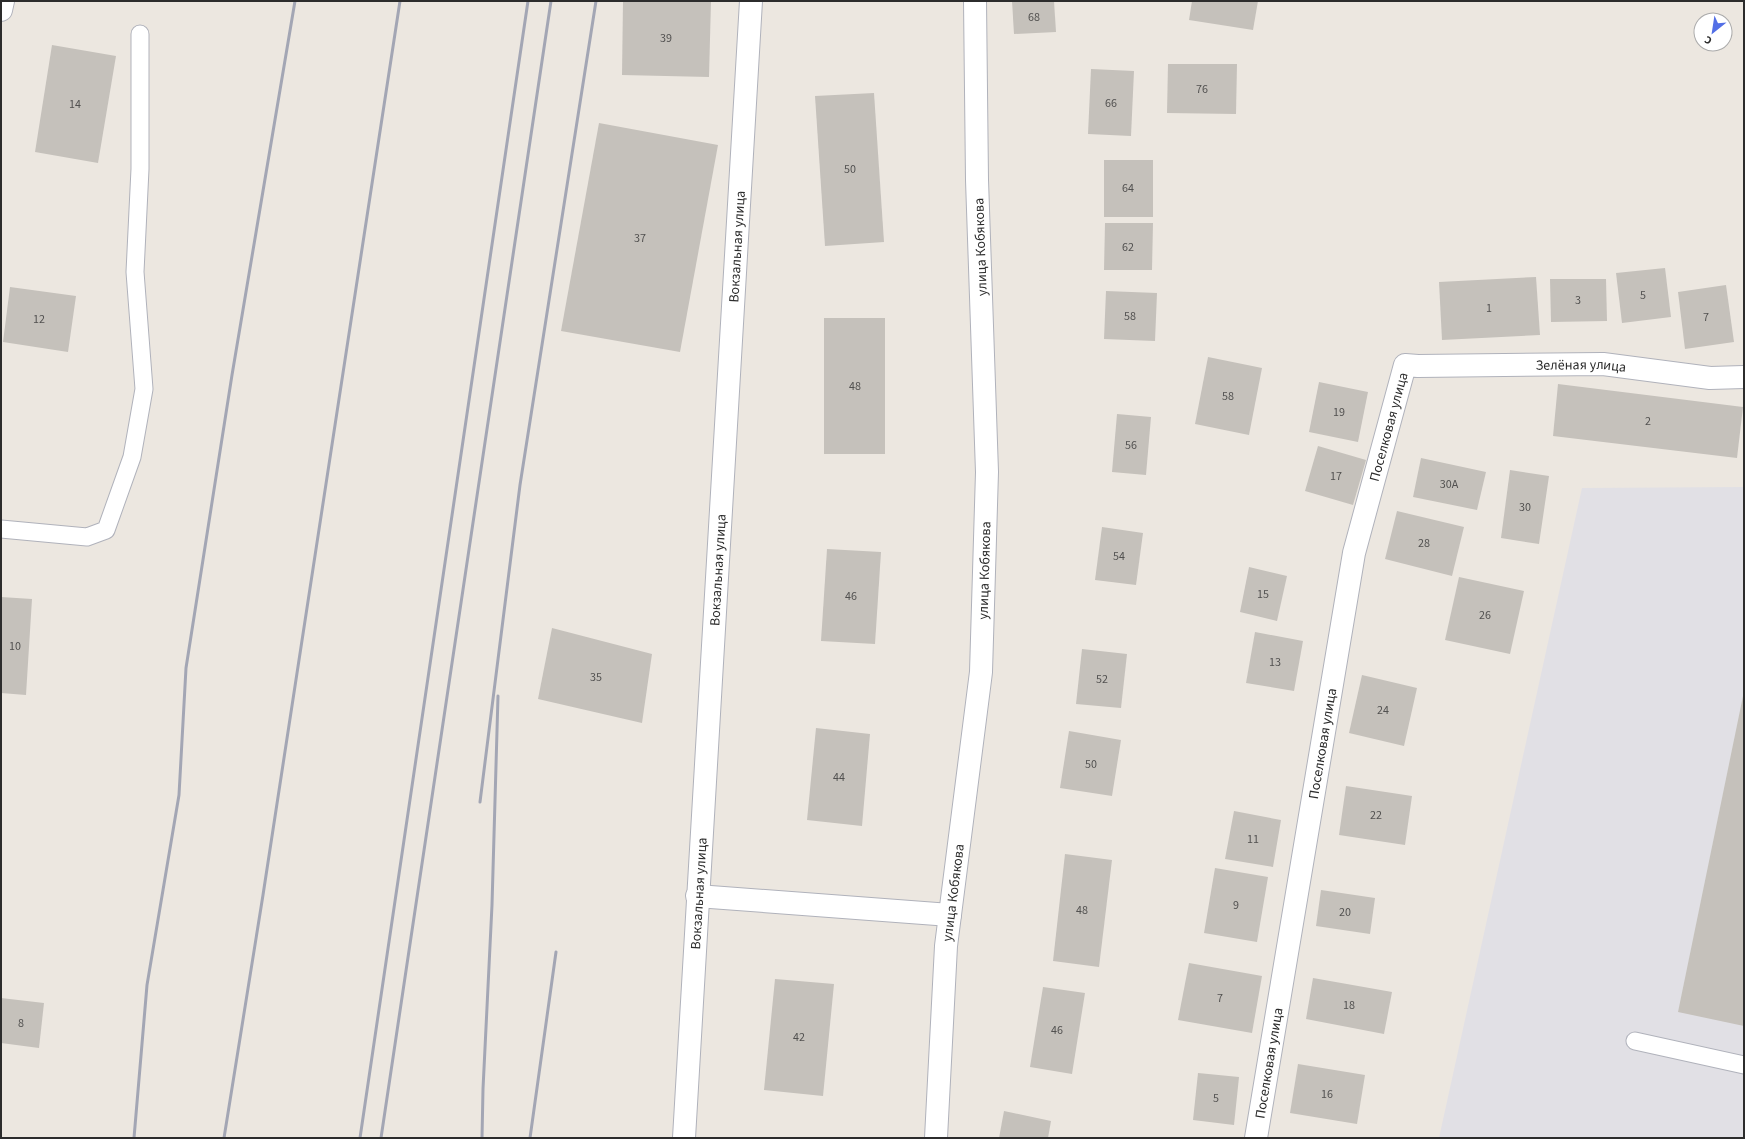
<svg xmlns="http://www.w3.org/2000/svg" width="1745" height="1139" viewBox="0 0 1745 1139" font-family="'Source Sans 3',sans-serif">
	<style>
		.industrial { fill: #e1e0e5 }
		.building { fill: #c5c1bb }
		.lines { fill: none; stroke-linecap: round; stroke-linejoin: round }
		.lane-casing { stroke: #b0b2bb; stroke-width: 19 }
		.street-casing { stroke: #b0b2bb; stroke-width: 24 }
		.secondary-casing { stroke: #b0b2bb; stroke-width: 24 }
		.lane { stroke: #fff; stroke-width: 17 }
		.street { stroke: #fff; stroke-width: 22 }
		.secondary { stroke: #fff; stroke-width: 22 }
		.rail { stroke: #a3a6b4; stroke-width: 3 }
		.labels { text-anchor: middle; stroke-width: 3; stroke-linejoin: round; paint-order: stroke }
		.number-label { font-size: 12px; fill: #525150 }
		.street-label { font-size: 14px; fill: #2c2c2c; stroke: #fff }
	</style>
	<rect width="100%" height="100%" fill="#ece7e0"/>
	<path class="industrial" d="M1744 487V1138H1439L1582 488Z"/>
	<g class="building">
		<path d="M623 1H711L709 77 622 75Z"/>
		<path d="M1012 1H1054L1056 32 1014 34Z"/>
		<path d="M1192 1H1258L1253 30 1189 20Z"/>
		<path d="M52 45 116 56 98 163 35 152Z"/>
		<path d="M1168 64H1237L1236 114 1167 113Z"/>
		<path d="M1091 69 1134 71 1131 136 1088 134Z"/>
		<path d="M874 93 884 242 825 246 815 96Z"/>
		<path d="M599 123 718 145 680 352 561 331Z"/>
		<rect x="1104" y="160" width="49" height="57"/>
		<path d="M1105 223H1153L1152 270H1104Z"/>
		<path d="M1665 268 1671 317 1622 323 1616 273Z"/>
		<path d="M1536 277 1540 335 1442 340 1439 282Z"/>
		<path d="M1550 279H1606L1607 321 1551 322Z"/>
		<path d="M1726 285 1734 342 1685 349 1678 292Z"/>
		<path d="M10 287 76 296 68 352 3 342Z"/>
		<path d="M1106 291 1157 293 1155 341 1104 339Z"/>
		<rect x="824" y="318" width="61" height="136"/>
		<path d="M1208 357 1262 368 1249 435 1195 424Z"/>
		<path d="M1319 382 1368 392 1358 442 1309 432Z"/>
		<path d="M1558 384 1743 407 1737 458 1553 436Z"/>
		<path d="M1117 414 1151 417 1146 475 1112 472Z"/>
		<path d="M1318 446 1366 460 1353 505 1305 491Z"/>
		<path d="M1421 458 1486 472 1477 510 1413 497Z"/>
		<path d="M1510 470 1549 476 1539 544 1501 538Z"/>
		<path d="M1397 511 1464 527 1452 576 1385 559Z"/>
		<path d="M1102 527 1143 533 1136 585 1095 580Z"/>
		<path d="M827 549 881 552 875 644 821 641Z"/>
		<path d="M1249 567 1287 576 1277 621 1240 612Z"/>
		<path d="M1459 577 1524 591 1510 654 1445 640Z"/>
		<path d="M1 597 32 599 26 695 1 693Z"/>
		<path d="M552 628 652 654 642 723 538 699Z"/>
		<path d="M1255 632 1303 641 1294 691 1246 683Z"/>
		<path d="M1082 649 1127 654 1121 708 1076 704Z"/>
		<path d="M1362 675 1417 688 1404 746 1349 733Z"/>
		<path d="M1743 696H1744V1026L1678 1012Z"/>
		<path d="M816 728 870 734 862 826 807 820Z"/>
		<path d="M1069 731 1121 740 1112 796 1060 788Z"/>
		<path d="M1346 786 1412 796 1405 845 1339 835Z"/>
		<path d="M1234 811 1281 820 1273 867 1225 859Z"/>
		<path d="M1065 854 1112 860 1099 967 1053 961Z"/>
		<path d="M1215 868 1268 877 1257 942 1204 933Z"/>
		<path d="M1321 890 1375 898 1370 934 1316 926Z"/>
		<path d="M1189 963 1262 976 1252 1033 1178 1020Z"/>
		<path d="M1313 978 1392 992 1384 1034 1306 1019Z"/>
		<path d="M775 979 834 984 823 1096 764 1090Z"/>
		<path d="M1043 987 1085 993 1072 1074 1030 1067Z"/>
		<path d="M1 998 44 1003 39 1048 1 1043Z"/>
		<path d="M1298 1064 1365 1075 1357 1124 1290 1113Z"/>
		<path d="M1198 1073 1239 1077 1234 1125 1193 1120Z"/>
		<path d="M1004 1111 1051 1121 1048 1138H999Z"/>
	</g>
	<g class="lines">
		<defs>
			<g id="lane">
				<path d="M1 529 87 537 106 530 132 457 144 389 135 272 140 169V34"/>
				<path d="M1635 1041 1744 1065"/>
			</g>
			<g id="street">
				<path d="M1 10 3 1"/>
				<path d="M697 896 950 915"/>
				<path id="s1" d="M684 1138 751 1"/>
				<path id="s2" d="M1256 1138 1354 553 1405 365 1418 366 1603 364 1710 378 1744 377"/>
			</g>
			<g id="secondary">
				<path id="s3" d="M936 1138 946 946 981 672 987 472 977 180 975 1"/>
			</g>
		</defs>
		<use href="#lane" class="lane-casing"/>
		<use href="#street" class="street-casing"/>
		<use href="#secondary" class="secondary-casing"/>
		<use href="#lane" class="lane"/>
		<use href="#street" class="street"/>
		<use href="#secondary" class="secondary"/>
		<g class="rail">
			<path d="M480 802 520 485 596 1"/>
			<path d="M134 1138 147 985 179 795 186 668 232 375 295 1"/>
			<path d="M224 1138 263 895 400 1"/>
			<path d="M360 1138 528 1"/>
			<path d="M381 1138 551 1"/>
			<path d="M482 1138 483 1089 492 905 498 696"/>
			<path d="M530 1138 556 952"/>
		</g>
	</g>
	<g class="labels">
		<g class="number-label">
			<text x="1034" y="21">68</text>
			<text x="666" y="42">39</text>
			<text x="1202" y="93">76</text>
			<text x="1111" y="107">66</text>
			<text x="75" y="108">14</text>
			<text x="850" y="173">50</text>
			<text x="1128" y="192">64</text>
			<text x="640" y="242">37</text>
			<text x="1128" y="251">62</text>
			<text x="1643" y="299">5</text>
			<text x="1578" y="304">3</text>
			<text x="1489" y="312">1</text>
			<text x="1130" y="320">58</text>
			<text x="1706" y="321">7</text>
			<text x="39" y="323">12</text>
			<text x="855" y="390">48</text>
			<text x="1228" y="400">58</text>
			<text x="1339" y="416">19</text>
			<text x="1648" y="425">2</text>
			<text x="1131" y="449">56</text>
			<text x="1336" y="480">17</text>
			<text x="1449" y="488">30А</text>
			<text x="1525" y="511">30</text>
			<text x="1424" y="547">28</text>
			<text x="1119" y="560">54</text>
			<text x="1263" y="598">15</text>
			<text x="851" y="600">46</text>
			<text x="1485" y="619">26</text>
			<text x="15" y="650">10</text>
			<text x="1275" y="666">13</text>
			<text x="596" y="681">35</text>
			<text x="1102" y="683">52</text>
			<text x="1383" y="714">24</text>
			<text x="1091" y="768">50</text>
			<text x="839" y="781">44</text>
			<text x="1376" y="819">22</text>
			<text x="1253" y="843">11</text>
			<text x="1236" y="909">9</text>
			<text x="1082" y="914">48</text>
			<text x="1345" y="916">20</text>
			<text x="1220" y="1002">7</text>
			<text x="1349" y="1009">18</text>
			<text x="21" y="1027">8</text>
			<text x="1057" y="1034">46</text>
			<text x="799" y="1041">42</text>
			<text x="1327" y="1098">16</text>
			<text x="1216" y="1102">5</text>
		</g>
		<g class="street-label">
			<text dy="5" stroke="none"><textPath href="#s1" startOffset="893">Вокзальная улица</textPath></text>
			<text transform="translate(980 247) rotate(-92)" y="5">улица Кобякова</text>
			<text dy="5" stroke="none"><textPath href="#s2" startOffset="964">Зелёная улица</textPath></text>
			<text dy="5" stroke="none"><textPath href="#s2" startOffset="724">Поселковая улица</textPath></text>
			<text dy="5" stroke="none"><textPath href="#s1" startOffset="569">Вокзальная улица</textPath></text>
			<text dy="5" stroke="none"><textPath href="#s3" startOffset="570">улица Кобякова</textPath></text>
			<text dy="5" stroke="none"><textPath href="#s2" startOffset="400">Поселковая улица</textPath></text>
			<text dy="5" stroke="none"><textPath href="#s1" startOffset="245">Вокзальная улица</textPath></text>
			<text dy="5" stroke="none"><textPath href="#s3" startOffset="246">улица Кобякова</textPath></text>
			<text dy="5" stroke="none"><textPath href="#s2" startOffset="76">Поселковая улица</textPath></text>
		</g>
	</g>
	<rect width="1745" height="1139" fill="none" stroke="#2c2c2c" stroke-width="4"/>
	<g transform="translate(1713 32) rotate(210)"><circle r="19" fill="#ffffff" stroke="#ababab"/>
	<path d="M0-3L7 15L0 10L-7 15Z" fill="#536fe6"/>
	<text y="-6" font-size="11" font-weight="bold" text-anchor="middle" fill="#2c2c2c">С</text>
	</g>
</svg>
